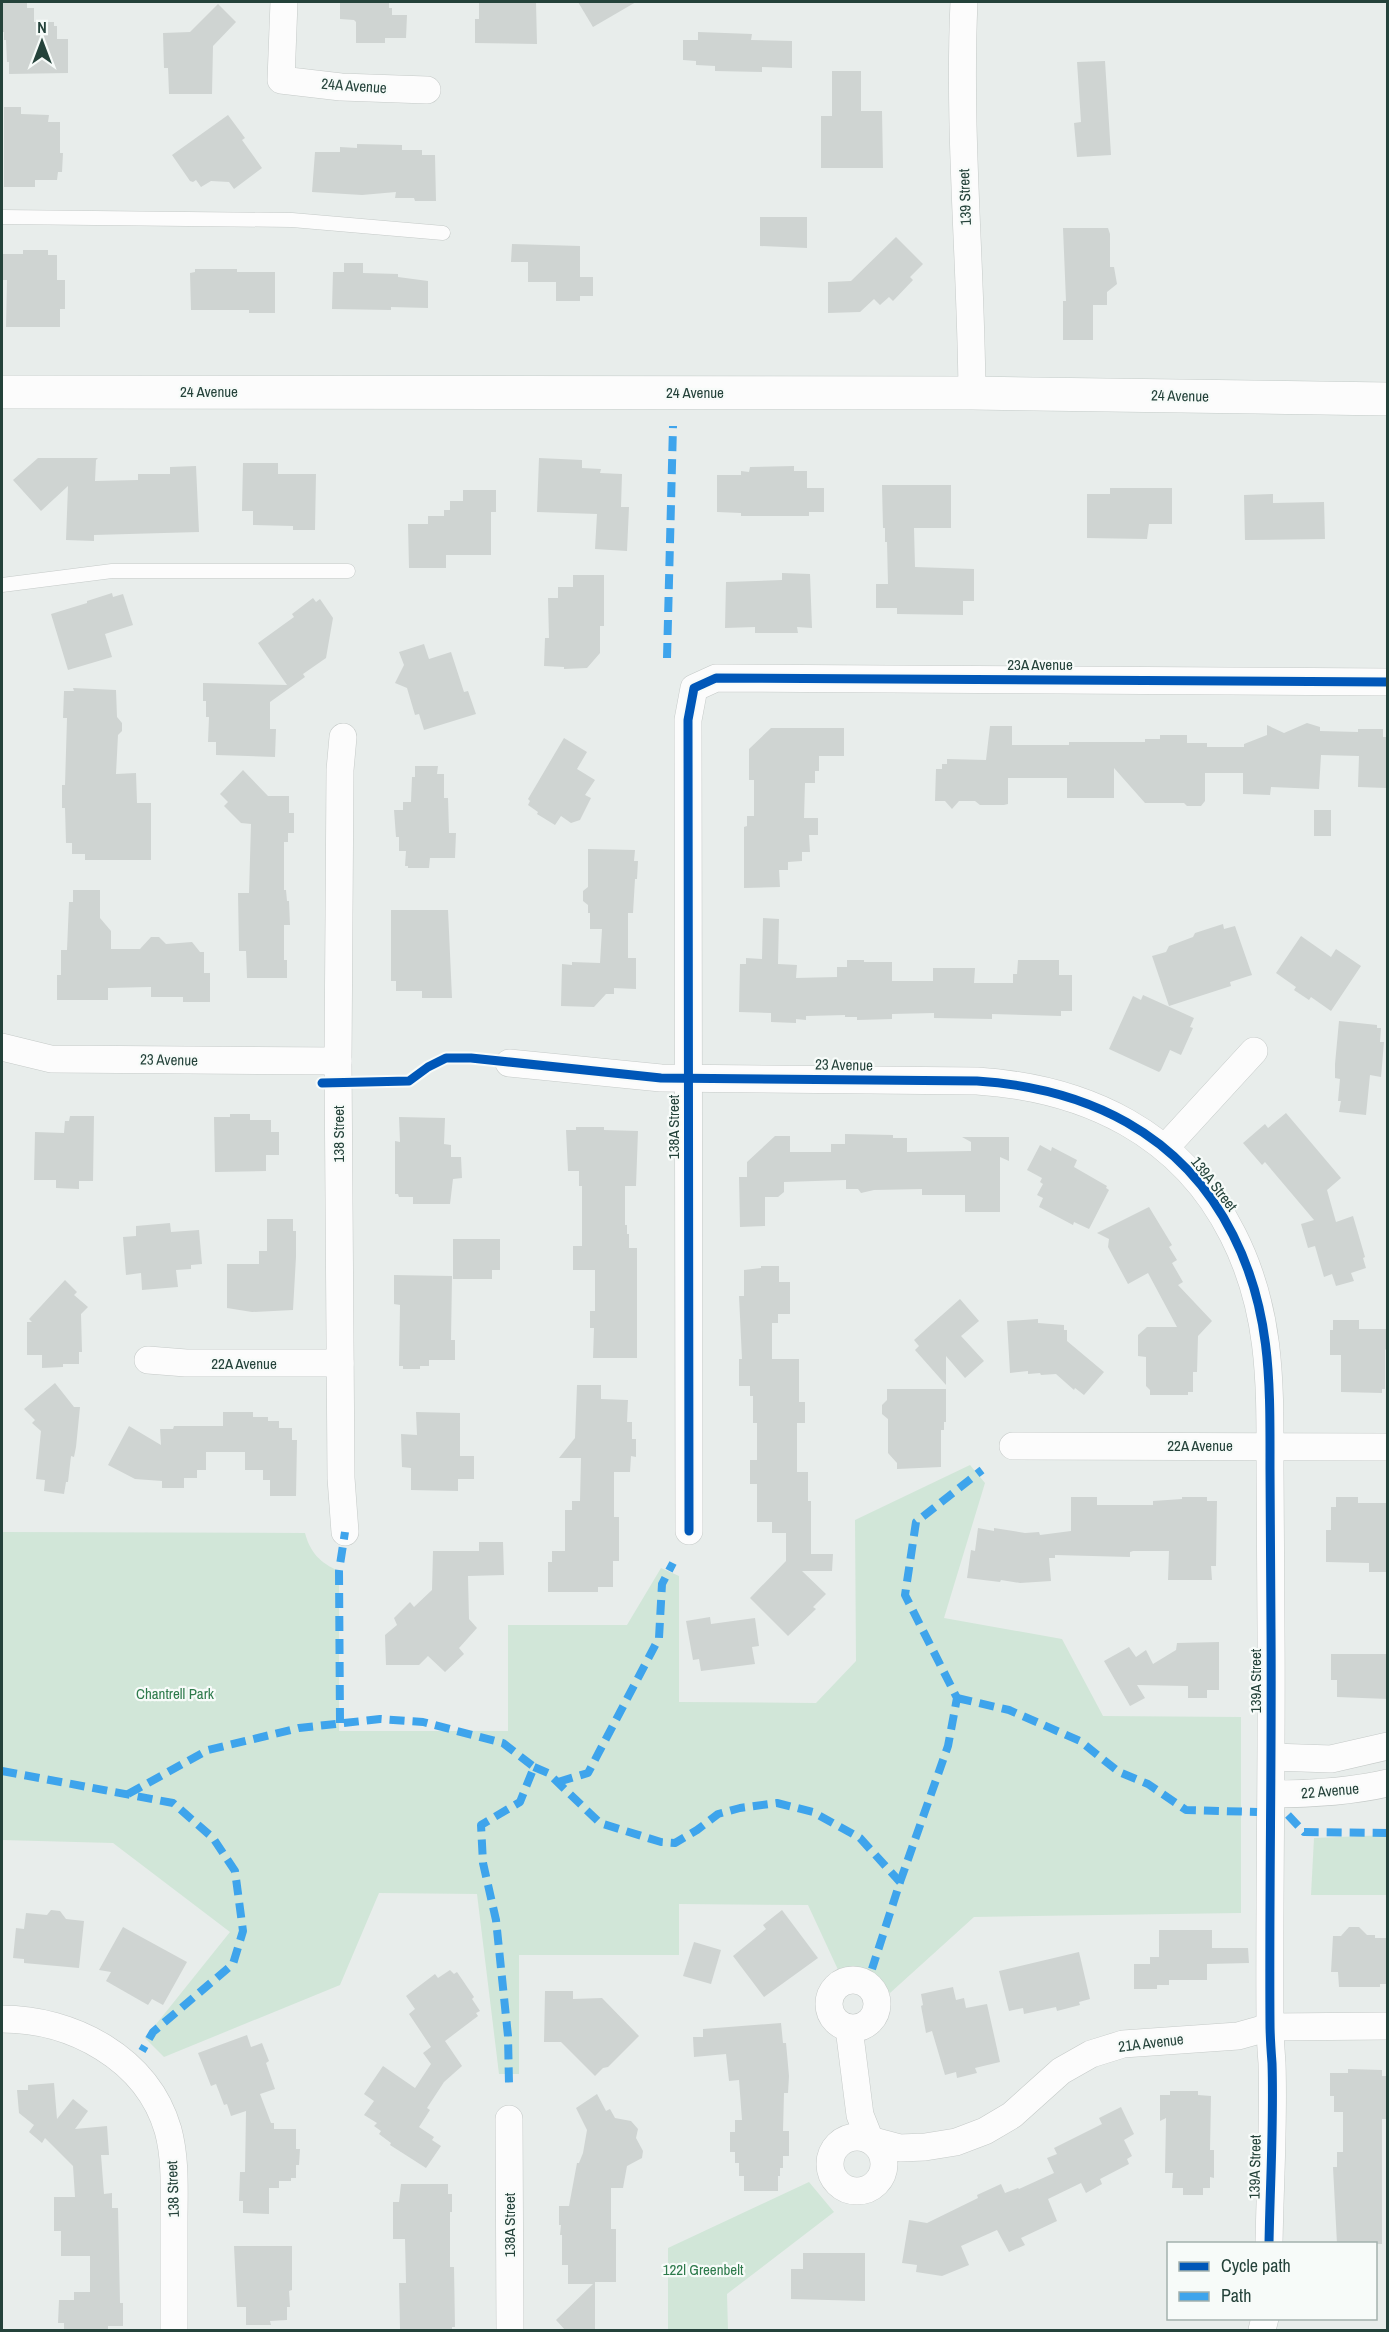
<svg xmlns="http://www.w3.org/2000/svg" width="1389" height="2332" viewBox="0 0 1389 2332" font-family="'Archivo Narrow',sans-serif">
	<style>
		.green { fill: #d1e6d8 }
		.building { fill: #cfd4d2 }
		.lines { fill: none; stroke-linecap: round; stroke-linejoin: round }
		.service-casing { stroke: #c5cac8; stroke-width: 15 }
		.minor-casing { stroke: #c5cac8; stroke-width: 28 }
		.secondary-casing { stroke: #c3cbc8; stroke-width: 34 }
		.service { stroke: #fcfcfc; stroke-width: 14 }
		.minor { stroke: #fcfcfc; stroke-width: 27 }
		.secondary { stroke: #fcfcfc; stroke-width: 33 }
		.quiet { stroke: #3ea4ec; stroke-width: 8; stroke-dasharray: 15 8; stroke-linecap: butt }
		.cycleway-casing { stroke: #f7fbf9; stroke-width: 13 }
		.cycleway { stroke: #0057b8; stroke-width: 9 }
		.labels { text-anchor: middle; stroke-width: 4.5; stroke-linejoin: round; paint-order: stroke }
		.street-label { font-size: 15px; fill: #24423a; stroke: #f7fbf9 }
		.park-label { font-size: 15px; fill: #2d7a4b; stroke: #f7fbf9 }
	</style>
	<rect width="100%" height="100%" fill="#e8edeb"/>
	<g class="green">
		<path d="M970 1465 985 1483 944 1618 1062 1639 1103 1716 1241 1717V1913L974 1917 890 1993C876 1977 861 1972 840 1974L808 1905 679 1904V1955H519V2074H499L477 1894 379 1893 340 1985 164 2057 145 2038 230 1932 113 1843 2 1840V1532L305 1533C310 1552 320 1563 339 1571V1731H508V1625H627L661 1568 679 1576V1702L816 1703 856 1661 855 1520Z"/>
		<path d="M1387 1835V1895H1311L1314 1838Z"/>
		<path d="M809 2182 834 2212 727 2294 728 2330H668V2248Z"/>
	</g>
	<g class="building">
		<path d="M2 2H27V8H34V22H54V26H57V39H68V73L9 74V62H7L6 40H4V32H2Z"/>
		<path d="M340 2H389V8H392V15H407L406 38H385V43H356V22L354 20 340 19Z"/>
		<path d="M479 2H536L537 44 475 43V19H479Z"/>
		<path d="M578 2H636L593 27Z"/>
		<path d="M218 4 236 22 213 46 212 94H169L168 68H164L163 33 190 32Z"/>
		<path d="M698 32 752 34 751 40 792 41V68L762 67V72L715 71V66L696 65V61L683 60V40H698Z"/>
		<path d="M1105 61 1111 155 1077 157 1074 123 1081 122 1077 62Z"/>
		<path d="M832 71H861V111H882L883 168H821V116H832Z"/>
		<path d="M4 107H21V114L49 115 48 122H60V153H63L62 172H58L57 180H35V187H4Z"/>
		<path d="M228 115 245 138 242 140 262 168 234 189 229 182 211 181 201 187 196 180 193 182 190 181 172 155Z"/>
		<path d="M357 144 402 145V150H422V155H435L436 201H415L414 198H395L396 192 362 195 312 192 315 152H340V147L357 148Z"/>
		<path d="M760 217H807V248L760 246Z"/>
		<path d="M1063 228H1108L1110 234V267H1114L1117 284 1107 292V305H1093V340H1063V301H1066Z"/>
		<path d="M896 237 923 264 910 277 913 280 893 301 889 297 880 305 874 299 860 312 828 313V282L851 281Z"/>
		<path d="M512 244 580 246V277H593V296H580V301H556V282H528V262H511Z"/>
		<path d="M23 250H48V255H57V280H65V309H60V327H6L7 280H3V254H23Z"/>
		<path d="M344 263H363V273L398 274V277L428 281V308L391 307V310L332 309 333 272H344Z"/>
		<path d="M195 269H237V272H275V313H249V310H191L190 273 195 272Z"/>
		<path d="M38 458H98L96 460 95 481 138 480V474H170V467L196 466 199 532 94 535V541L66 540 68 486 41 511 13 480Z"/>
		<path d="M539 458 582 460V468L601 469 600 473 622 474 621 507H629L627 551 595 549 597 514 537 512Z"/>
		<path d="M243 463H278V474H316L315 530H293V526L253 525V511H242Z"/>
		<path d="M794 466V471H807V488H824V512H809V516H741V513L717 512V475H741V471L749 472 750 467Z"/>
		<path d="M882 485H951V528H914L915 567 974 569V601H963V615L897 614V608H876V584H888L887 542H885V528H883Z"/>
		<path d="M1110 488H1172V524H1149L1147 539 1087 538V494H1110Z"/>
		<path d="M463 490H496V512H491V555H446V568H409L408 524H428V516H444V510H450V501H463Z"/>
		<path d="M1273 494V503L1324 502 1325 539 1245 540 1244 495Z"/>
		<path d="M782 573 810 574 812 628 797 627 798 633H755V627L725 628 726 582 782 580Z"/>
		<path d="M573 575H604V626H600V653L587 668 564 669V667L544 666 545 638H549L548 598H558V587H573Z"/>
		<path d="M112 593 113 597 123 594 133 625 105 634 112 657 68 670 51 614 87 603V601Z"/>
		<path d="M313 598 316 602 320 599 333 618 326 658 303 674 305 677 270 702V729H276L275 757 216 755V742H208L209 717H206V701H203V683L287 685 258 643 294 617 292 614Z"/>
		<path d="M424 644 429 659 451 652 464 692 468 691 476 714 424 730 419 714 415 715 407 688 395 683 404 665 399 652Z"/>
		<path d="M73 688 116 690 117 717 122 723V731L118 735 116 774 136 773 137 803H151V860H85V854H72V843H66L65 808H62V785H65L67 718H63L64 691H74Z"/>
		<path d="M1307 723 1320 727V731L1358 732V729H1383V737H1388V782H1386V788L1358 787 1359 756 1321 755 1319 789 1271 787 1270 795 1243 794V773H1205V801L1201 806H1187L1184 803H1145L1114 768V798H1067V778H1008V804L1004 805H980L975 801H959L952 809 945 801H935L936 769H942V764H947V759L986 760 990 726H1012V745H1069V742H1145V739H1160V735H1187V743H1207V747H1244V744L1267 735V725L1284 733Z"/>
		<path d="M771 728H844V756H819V771H815V783H805L804 818H818V835H809L810 852H802V861L788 862V870H779L780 887 744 888V827L747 826V816H754V780H749V749Z"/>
		<path d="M564 738 587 752 577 769 595 780 585 795 591 798 580 820 571 823 561 816 555 825 537 814 538 812 528 805 530 801 528 799Z"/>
		<path d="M415 766H438L437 774H444V798H448L449 833H456L455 858H430L429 868H408V866H405L406 851H399V837H396L394 810H403V802H411L412 777H415Z"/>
		<path d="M243 770 268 796H289V813H294V833H288V842H284V890H286L287 901H289L290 925H284V960H287V978H247L246 951H239L238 893H249L251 824 241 823 224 806 228 802 220 794Z"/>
		<rect x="1314" y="810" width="17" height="26"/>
		<path d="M588 849 635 850 634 861H638L637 879H635L633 913H628V958H636V989L614 988V994H606L594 1007 561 1006 562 964 572 965V962L600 963 602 929H590V913H588V905L583 901V891L588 887Z"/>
		<path d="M73 890H100V918L111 931V949H140L151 937H159L166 944 192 942 200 952H204V973H210V1002H183V997H151V987L108 988V1000H57V975H61V950H67L69 902H73Z"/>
		<path d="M391 910H448L452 998H422V991H396V981H391Z"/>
		<path d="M763 918 779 919 778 964 797 965 796 978 837 977V967H847V960H864V962H892V981H933V968H975L974 983H1013V974H1017L1018 960H1059V975H1072V1011H1061V1016L992 1014V1019L934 1018V1013L892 1014V1019L857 1020V1017H845V1015L806 1016V1020L796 1019V1023L771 1022V1013L739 1012 740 964H746V958L762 959Z"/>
		<path d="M1223 924 1224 929 1235 926 1252 975 1230 982 1231 986 1169 1006 1152 956 1166 952 1169 946 1193 937 1195 933Z"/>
		<path d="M1301 936 1331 957 1336 949 1361 966 1331 1011 1311 997 1309 1000 1294 990 1296 987 1276 973Z"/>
		<path d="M1143 995 1194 1018 1190 1027 1193 1028 1181 1055 1170 1050 1161 1070 1159 1072 1109 1049 1133 996 1141 1000Z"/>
		<path d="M1339 1021 1377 1025V1028H1381L1380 1042H1384L1381 1077 1370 1075 1366 1115 1339 1112 1341 1101H1338L1340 1079 1335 1078V1064Z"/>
		<path d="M1286 1113 1341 1178 1327 1190 1336 1222 1353 1216 1365 1257 1363 1258 1366 1268 1351 1273 1354 1281 1336 1286 1332 1274 1324 1277 1315 1246 1308 1248 1301 1224 1314 1220 1265 1162 1262 1165 1243 1143 1265 1124 1268 1128Z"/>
		<path d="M230 1114H250V1120H271V1132H279V1155H266V1171L215 1172 214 1117H230Z"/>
		<path d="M70 1116H94L93 1181H79V1189L56 1188V1180H34L35 1132 64 1133 65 1121H69Z"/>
		<path d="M399 1117 445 1118 444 1144 451 1145V1157H461L462 1178 453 1179 450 1204H413V1197H399L398 1194H395V1141L400 1142Z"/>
		<path d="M576 1127H604V1130L638 1131 636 1186H625V1225H627V1234H629V1248H637V1358H593L594 1328H590V1311H595V1270H573V1246H582V1186H579V1171H568L566 1130H576Z"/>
		<path d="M845 1134 893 1135V1138H907V1152L971 1151V1142L962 1137H1009V1161L1000 1157V1212H965V1195H922V1189L874 1190 861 1193 858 1189H846V1180L784 1182V1192L778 1197H765V1226L740 1227 739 1177H747V1162L775 1136H790V1152H831V1144H845Z"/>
		<path d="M1040 1145 1051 1151 1052 1147 1077 1160 1074 1167 1107 1186 1106 1188 1109 1190 1089 1229 1074 1222 1073 1225 1039 1207 1043 1198 1037 1195 1043 1184 1040 1182 1042 1178 1027 1170Z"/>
		<path d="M1149 1207 1172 1245 1169 1247 1177 1260 1172 1263 1183 1282 1178 1285 1212 1321 1198 1336 1197 1372H1193V1392H1188V1395H1150V1390L1146 1386V1357L1138 1356V1335L1147 1327H1177L1148 1273 1128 1284 1108 1247 1109 1239 1097 1233Z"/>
		<path d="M267 1219H293V1231H296V1257L293 1310 252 1312 227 1308V1264H259V1251H267Z"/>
		<path d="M170 1223 171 1232 199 1230 202 1264 191 1265V1269L176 1270 178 1287 142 1290 141 1273 126 1275 123 1237 136 1236V1226Z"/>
		<path d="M453 1239H500V1270H492V1279H453Z"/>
		<path d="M761 1266H779V1282H790V1314H778V1323H772V1359H799V1402H805V1423H797V1472H808V1501H811V1554H833L832 1571H802L826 1594 813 1607 816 1609 788 1636 750 1598 786 1561V1533H772V1522H757V1484H750V1460H757V1423H753V1396H750V1386H739V1359H742L739 1296H744V1270L761 1268Z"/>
		<path d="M394 1275 452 1276 451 1340H455V1360H429V1366H420V1369H403V1366H399L400 1305 394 1304Z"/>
		<path d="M65 1280 77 1292 74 1295 88 1307 81 1314 82 1352H79V1364H63V1367L42 1368V1355H27V1322H32L29 1319Z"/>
		<path d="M960 1299 979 1321 961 1336 984 1361 965 1378 946 1356V1385L915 1350 919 1346 914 1340Z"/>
		<path d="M1038 1319V1323L1064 1325V1330H1067V1341L1104 1372 1084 1395 1075 1388 1074 1390 1056 1374 1041 1375 1040 1373 1028 1374V1371L1010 1373 1007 1321Z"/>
		<path d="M1333 1320H1359V1329H1388V1347L1385 1350V1389H1382V1393L1341 1392V1355H1330V1330H1333Z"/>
		<path d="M55 1383 74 1407H80L76 1447 74 1457 71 1456 68 1482H66L64 1494 44 1491 45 1480 36 1479 41 1431 32 1423 35 1420 24 1409Z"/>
		<path d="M577 1385H601V1399L628 1400 627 1422H632V1439H636V1457L631 1456 630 1472H614V1517H619V1561H613V1587H598V1592H548V1562H552V1551H565V1510H572V1501H580L581 1458H559L575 1438Z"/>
		<path d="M887 1389H946V1422H944V1430H941V1467L897 1469V1463L888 1453V1419L882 1414V1405L887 1400Z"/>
		<path d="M223 1412H253V1417H268V1421H279V1428H292V1440H297L296 1496H270V1480H263V1470H245V1452H206V1470H197V1478H184V1488H162V1481L135 1479 108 1465 129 1426 161 1445 160 1429H173L174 1426H223Z"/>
		<path d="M416 1412 460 1413V1456H474V1479H458V1491L411 1490V1468L402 1467 401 1434 417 1435Z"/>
		<path d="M1071 1497H1097V1505H1153V1501L1182 1499V1497H1207V1501H1217L1216 1566H1211L1212 1580H1168L1169 1551H1133L1130 1552V1557L1055 1555V1558H1049L1051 1581 1020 1583 1001 1580 1000 1582 967 1578 971 1550 975 1551 978 1528 994 1531V1528L1025 1533 1039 1532 1040 1535 1071 1531Z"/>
		<path d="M1336 1497H1358V1503H1388V1572H1369V1563L1326 1562V1530H1331V1507H1336Z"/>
		<path d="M479 1542H503L504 1575 468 1576 469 1619 477 1628 459 1648 464 1654 445 1672 428 1656 419 1665H386L385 1635 397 1625 394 1618 410 1602 414 1607 432 1590 433 1551H479Z"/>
		<path d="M710 1617 711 1624 755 1618 759 1646 752 1647 755 1664 701 1671 699 1659 693 1660 686 1621Z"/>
		<path d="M1219 1642V1690H1207V1698H1188V1686L1137 1685 1145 1698 1130 1706 1104 1661 1129 1647 1136 1657 1146 1650 1153 1664 1176 1650 1177 1643Z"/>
		<path d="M1331 1654H1388V1699L1337 1697V1680H1331Z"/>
		<path d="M51 1910 60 1911 66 1919 84 1921 79 1968 24 1963V1959L13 1958 16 1928 24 1929 26 1913 47 1915Z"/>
		<path d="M782 1910 818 1958 764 1997 733 1956 766 1929 763 1925Z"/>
		<path d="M123 1927 187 1962 163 2005 152 1999 148 2005 106 1981 111 1972 99 1970Z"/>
		<path d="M1349 1927H1359L1367 1935H1375V1938H1388V1984H1380V1987H1339L1338 1972H1331L1333 1936H1341Z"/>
		<path d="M1159 1930H1212V1948H1248L1249 1963 1207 1964V1980H1169V1985H1157V1989H1134V1964H1150V1957H1159Z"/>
		<path d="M694 1942 721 1950 711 1984 683 1976Z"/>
		<path d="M1079 1952 1090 1999 1079 2002 1080 2005 1057 2011 1056 2007 1024 2014 1023 2008 1009 2011 999 1971Z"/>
		<path d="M450 1970 454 1974 457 1972 474 1997 472 1999 480 2011 476 2013 478 2016 445 2041 462 2066 444 2082 427 2108 430 2110 419 2127 434 2137 432 2140 441 2146 426 2168 390 2145 391 2143 379 2134 381 2131 374 2126 377 2123 364 2115 374 2101 364 2094 383 2066 415 2088 431 2064 423 2053 431 2047 409 2014 415 2009 406 1996 435 1974 438 1978Z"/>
		<path d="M953 1987 956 2000 964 1998 966 2008 987 2004 1000 2062 975 2068 977 2073 957 2078 956 2072 945 2075 932 2031 926 2033 921 2006 923 2005 921 1994Z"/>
		<path d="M545 1991H573V1999L602 1998 639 2036 608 2067 603 2068 595 2076 561 2042H544Z"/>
		<path d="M781 2023 783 2043H786L789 2076 788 2093H784L783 2131H789V2156H783V2168H780V2176H778V2191H744V2176H739V2163H735V2152H730V2132H735V2120H742L739 2080 729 2081 726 2054 694 2057 693 2037H703V2029Z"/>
		<path d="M247 2035 251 2047 262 2043 269 2061 266 2063 275 2089 260 2094 271 2123H274V2129H296V2149H300L299 2165H296V2178H291V2181H279V2188H269V2214L243 2213V2201H239L240 2172H245L246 2111 231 2116 227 2104 224 2105 216 2084 211 2086 198 2053Z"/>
		<path d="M1348 2069 1382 2070V2076H1388V2119H1382V2244H1337L1333 2167H1337V2152H1343V2112H1334V2096H1330V2073H1348Z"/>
		<path d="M54 2083 57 2119 73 2099 88 2111 75 2129 107 2126 109 2155H101L104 2194 112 2193V2208H118L120 2303H123V2326H108V2331H64V2323H58L59 2300H74V2292H90V2256H61V2231H54V2197H75L73 2166 45 2138 42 2143 29 2132 34 2125 19 2113 17 2090H28V2085Z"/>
		<path d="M1170 2091H1198V2095L1211 2096 1210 2150H1214V2178L1210 2177V2188H1203V2195H1183V2188H1172L1173 2173H1165L1166 2118 1160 2121V2095H1170Z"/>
		<path d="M597 2094 606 2111 610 2109 615 2118 631 2121 638 2129 636 2138 643 2151 642 2158 627 2166 623 2188H611V2229H616V2282H595V2331H566L556 2320 593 2284H568V2265H562V2235H560L561 2225H559V2206H569L577 2163H579L583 2153 587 2130 576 2108Z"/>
		<path d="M1121 2107 1134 2134 1124 2140 1132 2156 1127 2159 1129 2164 1100 2179 1102 2184 1086 2193 1081 2183 1048 2199 1057 2221 1021 2238 1025 2245 1009 2252 997 2230 961 2246 969 2265 942 2276 916 2272 917 2265 902 2263 909 2220 927 2223 978 2198 977 2195 1001 2184 1005 2193 1018 2188 1019 2189 1054 2173 1047 2158 1057 2154 1054 2148 1102 2124 1099 2118Z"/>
		<path d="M401 2184H448V2194H452V2212H450V2267H454L455 2327H452V2331L400 2329 399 2283H406L405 2239H393V2202H399Z"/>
		<path d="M234 2246H292V2290L289 2291 290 2307H287V2320L270 2321 271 2325H246V2307H237Z"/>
		<path d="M803 2253H865V2301L791 2299V2269H803Z"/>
	</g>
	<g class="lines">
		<defs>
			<g id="service">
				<path d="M2 217 292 220 443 233"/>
				<path d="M2 585 112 571H348"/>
			</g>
			<g id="minor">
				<path d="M284 2 281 80 341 87 427 90"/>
				<path d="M964 2C958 132 971 263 972 393"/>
				<path d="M343 737 340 770 338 1061 341 1478 345 1532"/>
				<path d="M2 1047 51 1059 338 1061"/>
				<path d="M509 1063 661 1078 977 1081C1086 1088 1182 1133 1233 1235 1272 1312 1270 1385 1270 1469 1270 1523 1271 1576 1271 1629 1272 1761 1269 1892 1270 2023 1270 2037 1271 2050 1272 2063 1274 2123 1270 2184 1269 2244"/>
				<path d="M1165 1148 1254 1051"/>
				<path d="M148 1360 186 1363H340"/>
				<path d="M1013 1446 1388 1447"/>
				<path d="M689 1531 688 720 694 688 716 678 1388 682"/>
				<path d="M1272 1757 1331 1759 1388 1746"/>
				<path d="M1272 1794C1312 1794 1349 1792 1388 1783"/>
				<circle cx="853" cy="2004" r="24"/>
				<path d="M2 2019C72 2019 147 2058 168 2130 176 2159 174 2192 174 2221 174 2258 174 2294 174 2330"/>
				<path d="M849 2028 860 2115 870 2140 900 2148 925 2147 956 2142 985 2131 1012 2115 1061 2071 1091 2054 1123 2044 1238 2036 1270 2027 1388 2026"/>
				<path d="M509 2119 510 2330"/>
				<circle cx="857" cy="2164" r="27"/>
				<path d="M1262 2330 1265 2318"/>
			</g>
			<path id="secondary" d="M2 392 972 393 1388 399"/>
		</defs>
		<use href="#service" class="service-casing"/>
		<use href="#minor" class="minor-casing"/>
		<use href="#secondary" class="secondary-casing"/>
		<use href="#service" class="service"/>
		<use href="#minor" class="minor"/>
		<use href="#secondary" class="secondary"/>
		<g class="quiet">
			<path d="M667 658 673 426"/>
			<path d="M957 1698 1009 1710 1080 1741 1119 1772 1148 1784 1186 1810 1257 1812"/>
			<path d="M340 1723 339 1571 345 1532"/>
			<path d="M534 1767 548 1773 600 1823 661 1842 675 1843 697 1830 718 1814 740 1808 777 1803 813 1812 860 1838 900 1882 872 1969"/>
			<path d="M2 1771 173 1803 213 1838 235 1871 243 1931 233 1964 153 2032 142 2051"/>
			<path d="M558 1782 588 1773 659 1638 662 1584 673 1563"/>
			<path d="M128 1794 208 1750 299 1728 380 1719 423 1722 503 1743 534 1767 520 1802 481 1825 483 1863 496 1920 508 2036 509 2084"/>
			<path d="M1288 1815 1304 1832 1388 1833"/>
			<path d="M900 1882 948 1746 957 1698 905 1595 916 1522 982 1470"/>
		</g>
		<defs>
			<g id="cycleway">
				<path d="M322 1083 409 1081 428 1067 446 1058H471L661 1078 977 1081C1086 1088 1182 1133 1233 1235 1272 1312 1270 1385 1270 1469 1270 1523 1271 1576 1271 1629 1272 1761 1269 1892 1270 2023 1270 2037 1271 2050 1272 2063 1274 2123 1270 2184 1269 2244"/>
				<path d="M689 1531 688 720 694 688 716 678 1388 682"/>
			</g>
		</defs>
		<use href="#cycleway" class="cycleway-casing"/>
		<use href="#cycleway" class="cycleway"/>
	</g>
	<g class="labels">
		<g class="street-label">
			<text transform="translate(354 86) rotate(4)" y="5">24A Avenue</text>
			<text transform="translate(965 197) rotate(-92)" y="5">139 Street</text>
			<text x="209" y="397">24 Avenue</text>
			<text x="695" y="398">24 Avenue</text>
			<text transform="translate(1180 396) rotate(1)" y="5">24 Avenue</text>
			<text x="1040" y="670">23A Avenue</text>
			<text transform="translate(169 1060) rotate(1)" y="5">23 Avenue</text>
			<text transform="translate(844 1065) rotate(1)" y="5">23 Avenue</text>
			<text transform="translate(674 1127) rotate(-90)" y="5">138A Street</text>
			<text transform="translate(339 1134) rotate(-90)" y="5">138 Street</text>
			<text transform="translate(1214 1184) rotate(52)" y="5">139A Street</text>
			<text x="244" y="1369">22A Avenue</text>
			<text x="1200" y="1451">22A Avenue</text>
			<text transform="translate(1256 1681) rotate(-90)" y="5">139A Street</text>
			<text transform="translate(1330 1791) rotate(-5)" y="5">22 Avenue</text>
			<text transform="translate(1151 2043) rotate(-7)" y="5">21A Avenue</text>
			<text transform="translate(1255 2167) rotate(-89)" y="5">139A Street</text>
			<text transform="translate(173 2189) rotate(-92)" y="5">138 Street</text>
			<text transform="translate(510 2225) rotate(-90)" y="5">138A Street</text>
		</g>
		<g class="park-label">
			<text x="175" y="1699">Chantrell Park</text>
			<text x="703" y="2275">122l Greenbelt</text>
		</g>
	</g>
	<rect width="1389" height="2332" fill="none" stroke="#24423a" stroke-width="6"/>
	<rect x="1167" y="2242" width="210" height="78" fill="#f7fbf9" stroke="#a3b1ad" stroke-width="1.5"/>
	<rect x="1179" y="2262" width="30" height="9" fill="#0057b8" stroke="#a3b1ad" stroke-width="1.5"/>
	<text x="1221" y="2272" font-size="18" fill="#24423a">Cycle path</text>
	<rect x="1179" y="2292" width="30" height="9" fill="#3ea4ec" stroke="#a3b1ad" stroke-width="1.5"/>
	<text x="1221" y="2302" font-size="18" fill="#24423a">Path</text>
	<g transform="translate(42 42)" stroke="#f7fbf9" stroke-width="4.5" paint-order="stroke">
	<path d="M0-4.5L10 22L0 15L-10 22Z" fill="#24423a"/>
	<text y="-9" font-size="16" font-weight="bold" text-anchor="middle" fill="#24423a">N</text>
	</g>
</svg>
